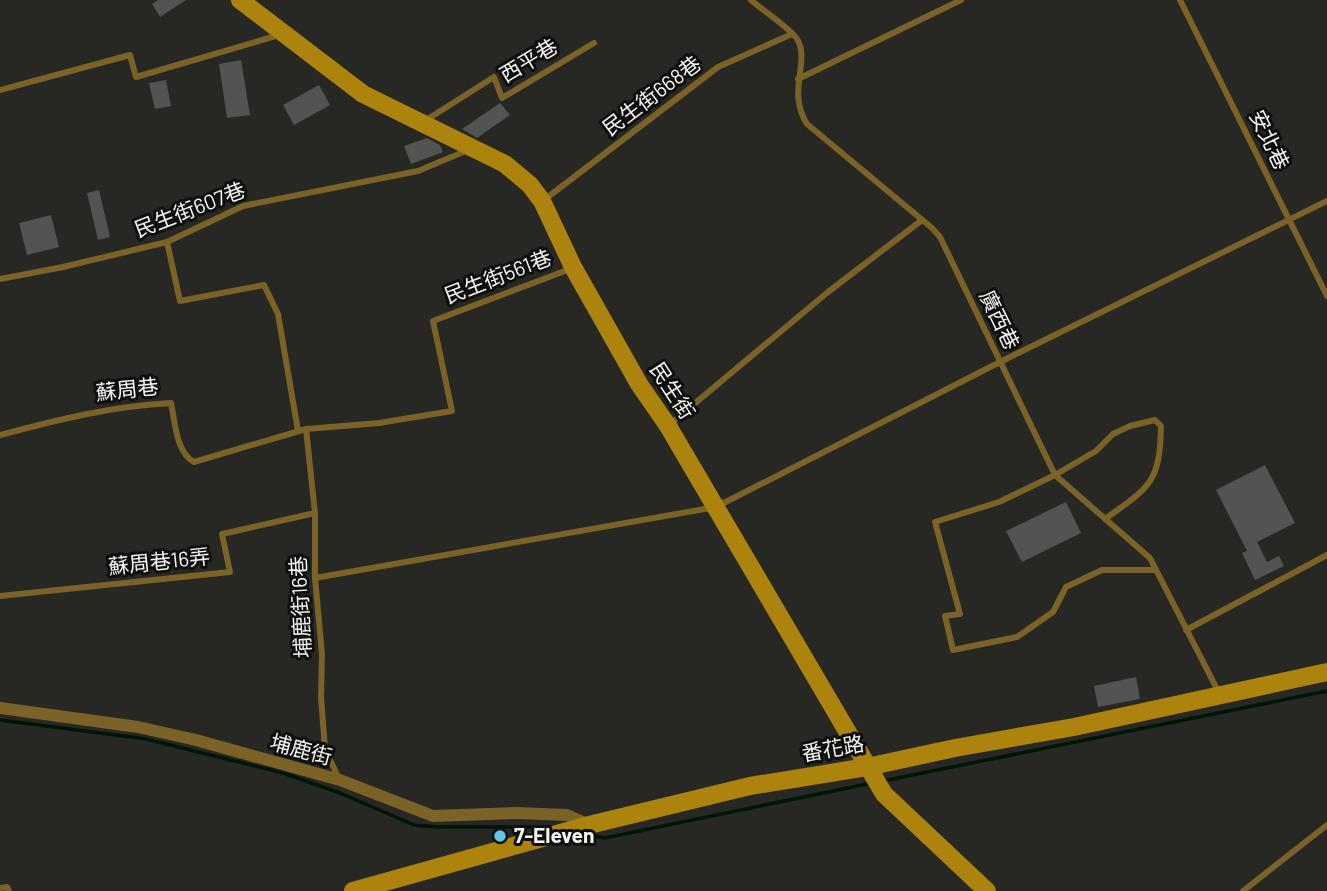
<svg xmlns="http://www.w3.org/2000/svg" width="1327" height="891" viewBox="0 0 1327 891" font-family="Barlow,'Noto Sans TC',sans-serif">
	<style>
		.lines { fill: none; stroke-linecap: round; stroke-linejoin: round }
		.stream { stroke: #001605; stroke-width: 3.5 }
		.building { fill: #525451 }
		.lane { stroke: #7b6227; stroke-width: 6 }
		.street { stroke: #7b6227; stroke-width: 12 }
		.secondary { stroke: #ab830d; stroke-width: 18 }
		.poi-dot { fill: #5cc7e7; stroke: #0f100e; stroke-width: 2.5 }
		.labels { text-anchor: middle; stroke-width: 6; stroke-linejoin: round; paint-order: stroke }
		.street-label { font-size: 21px; fill: #f3f3f2; stroke: #0f100e }
		.poi-label { font-size: 21px; font-weight: bold; fill: #f3f3f2; stroke: #0f100e; text-anchor: start }
	</style>
	<rect width="100%" height="100%" fill="#272724"/>
	<g class="lines">
		<g class="stream">
			<path d="M0 720 146 739 283 773 340 793 414 825 437 827H554"/>
			<path d="M883 781 1327 691"/>
			<path d="M585 834 605 838 872 783"/>
		</g>
	</g>
	<g class="building">
		<path d="M158 0H186L160 17 152 4Z"/>
		<path d="M241 60 250 115 227 118 219 64Z"/>
		<path d="M166 80 171 106 155 109 149 83Z"/>
		<path d="M319 85 330 105 294 125 283 105Z"/>
		<path d="M500 103 510 115 477 138 462 129Z"/>
		<path d="M427 138 440 145 443 152 411 164 404 146Z"/>
		<path d="M99 190 110 237 98 240 87 193Z"/>
		<path d="M51 215 59 247 27 255 19 223Z"/>
		<path d="M1265 465 1295 523 1257 542 1267 562 1279 556 1284 566 1255 580 1242 553 1247 551 1216 490Z"/>
		<path d="M1066 502 1081 533 1022 562 1006 531Z"/>
		<path d="M1136 677 1140 699 1098 707 1094 686Z"/>
	</g>
	<g class="lines">
		<g class="lane">
			<path d="M751 0C762 10 790 28 797 39 811 61 786 91 807 124L932 228 940 237 1055 475 1150 558 1219 693"/>
			<path d="M1180 0 1327 296"/>
			<path d="M798 79 961 0"/>
			<path d="M0 90 130 55 136 77 279 35"/>
			<path d="M423 122 494 77 502 98 594 43"/>
			<path d="M544 200 718 67 792 34"/>
			<path d="M167 242 180 301 264 285 278 314 298 431"/>
			<path d="M0 279 63 267 167 242 243 206 418 171 468 150"/>
			<path d="M669 425 828 292 922 220"/>
			<path d="M306 429 315 513V578L322 654 321 697 325 749 339 779"/>
			<path d="M0 435C57 420 112 406 171 403 175 421 176 453 194 462L306 429 379 423 452 411 433 321 570 269"/>
			<path d="M1105 519C1149 487 1160 484 1161 426L1155 420 1130 426 1113 434 1096 451 1055 475 999 502 935 522 960 614 945 616 953 650 1017 637 1053 612 1066 587 1102 570H1156"/>
			<path d="M315 578 716 507 1000 362 1327 201"/>
			<path d="M0 596 230 572 222 534 315 513"/>
			<path d="M1186 630 1327 555"/>
			<path d="M0 888 7 887 9 891"/>
			<path d="M1243 891 1327 825"/>
		</g>
		<path class="street" d="M0 708 138 727 196 740 340 780 433 816 517 813 567 815 589 825"/>
		<g class="secondary">
			<path d="M240 0 363 94 505 164 530 185 542 201 573 267 639 384 668 426 884 794 987 891"/>
			<path d="M353 891 589 825 750 786 867 767 955 748 1074 727 1327 672"/>
		</g>
	</g>
	<circle class="poi-dot" cx="500" cy="836" r="7"/>
	<g class="labels">
		<g class="street-label">
			<text transform="translate(529 61) rotate(-31)" y="7">西平巷</text>
			<text transform="translate(652 96) rotate(-37)" y="7">民生街668巷</text>
			<text transform="translate(1269 140) rotate(64)" y="7">安北巷</text>
			<text transform="translate(190 210) rotate(-21)" y="7">民生街607巷</text>
			<text transform="translate(498 277) rotate(-21)" y="7">民生街561巷</text>
			<text transform="translate(999 320) rotate(64)" y="7">廣西巷</text>
			<text transform="translate(127 390) rotate(-6)" y="7">蘇周巷</text>
			<text transform="translate(672 391) rotate(57)" y="7">民生街</text>
			<text transform="translate(159 562) rotate(-6)" y="7">蘇周巷16弄</text>
			<text transform="translate(301 607) rotate(-93)" y="7">埔鹿街16巷</text>
			<text transform="translate(833 749) rotate(-10)" y="7">番花路</text>
			<text transform="translate(301 750) rotate(15)" y="7">埔鹿街</text>
		</g>
		<g class="poi-label">
			<text x="514" y="843">7-Eleven</text>
		</g>
	</g>
</svg>
